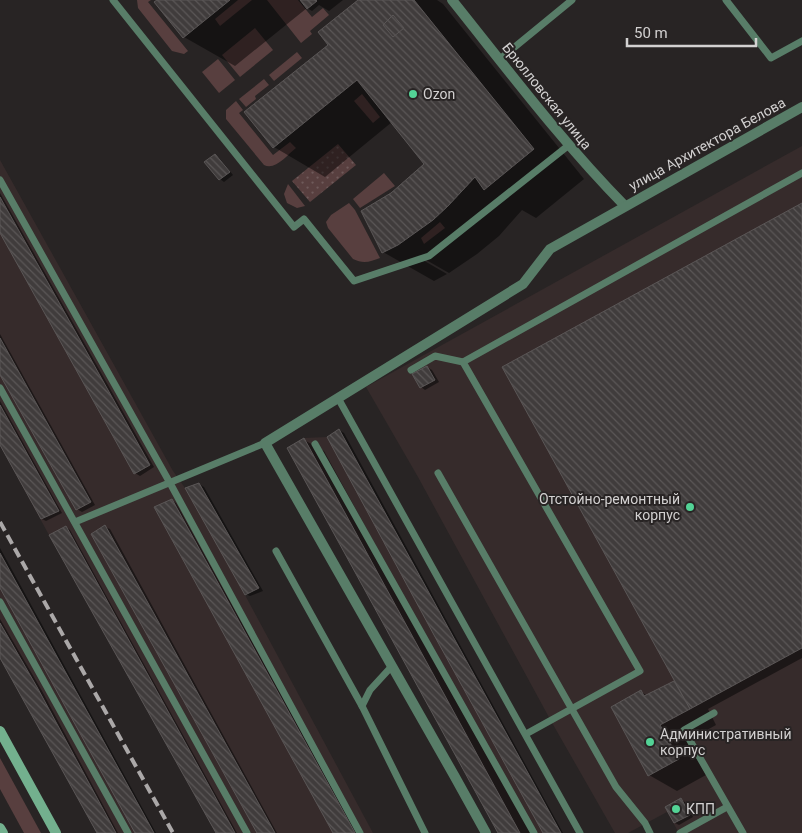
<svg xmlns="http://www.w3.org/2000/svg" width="802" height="833" viewBox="0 0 802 833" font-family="Roboto,sans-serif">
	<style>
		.built { fill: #362b2b }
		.green { fill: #583f3f }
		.park { fill: url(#park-dots) }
		.shadow { fill: #0007 }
		.building { fill: url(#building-back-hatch); stroke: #5a5656 }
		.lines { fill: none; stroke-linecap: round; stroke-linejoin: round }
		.service { stroke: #587d68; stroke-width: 7 }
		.minor { stroke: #587d68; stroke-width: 10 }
		.secondary { stroke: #73b08e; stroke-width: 10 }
		.rail { stroke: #aba8a8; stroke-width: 4; stroke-dasharray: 10 5; stroke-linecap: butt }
		.poi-dot { fill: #53d396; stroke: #282424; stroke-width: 2 }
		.labels { text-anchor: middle; stroke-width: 4; stroke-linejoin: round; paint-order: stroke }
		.poi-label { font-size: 14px; fill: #d3d1d1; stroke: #282424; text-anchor: start }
		.street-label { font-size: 14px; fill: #d3d1d1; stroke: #282424 }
	</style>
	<defs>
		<pattern id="park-dots" width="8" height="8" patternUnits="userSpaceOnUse" patternTransform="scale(1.25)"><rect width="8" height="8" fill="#583f3f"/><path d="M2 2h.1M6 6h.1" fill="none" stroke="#6f5a5a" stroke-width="1.8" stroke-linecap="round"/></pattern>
		<pattern id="building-back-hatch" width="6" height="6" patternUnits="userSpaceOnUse" patternTransform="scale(1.25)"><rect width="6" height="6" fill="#403c3c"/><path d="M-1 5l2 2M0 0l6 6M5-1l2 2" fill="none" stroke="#5b5757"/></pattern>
	</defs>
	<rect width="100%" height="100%" fill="#282424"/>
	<g class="built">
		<path d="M802 146V833H679L667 812 628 833H615L551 721 418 477 366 387Z"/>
		<path d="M0 160 173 471 185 488 199 483 259 588 245 595 373 833H216L49 535 0 445Z"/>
		<path d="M339 429 561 833H500L440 722 287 448 304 438 327 437Z"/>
		<path d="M0 553 154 833H97L0 658Z"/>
	</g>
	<g class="green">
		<path d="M137 0H151L148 2 188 51 184 54 172 51 138 8Z"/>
		<path d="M238 0H252L220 26 215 19Z"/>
		<path d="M267 0H298L312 17 323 8 329 15 310 31 312 34 301 43Z"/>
		<path d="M255 28 273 50 240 77 222 55Z"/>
		<path d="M297 52 302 58 274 81 269 75Z"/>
		<path d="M218 59 235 80 219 93 202 72Z"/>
		<path d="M264 79 269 85 255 96 256 99 246 107 239 99Z"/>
		<path d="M362 94 380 117 373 123 354 101Z"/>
		<path d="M236 101 243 110 239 113 273 155 290 142 296 148C287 155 275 171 264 165L226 119V110Z"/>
		<path d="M384 173 395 186 360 208 353 199Z"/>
		<path d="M288 184 305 206 297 208 287 203 284 194Z"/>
		<path d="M349 203 355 210 380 258C370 262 363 264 353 259L328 228 326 222 331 215Z"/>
		<path d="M440 222 445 228 424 244 421 238Z"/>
		<path d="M0 758 41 833H24L0 789Z"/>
	</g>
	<path class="park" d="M338 144 356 165 310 202 292 181Z"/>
	<g class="shadow">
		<path d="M159 0H343L329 11 319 5 312 11 307 8 235 66 184 37Z"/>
		<path d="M360 0H437L443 4 584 179 536 218 522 210 499 236 477 254 449 273 421 257V259L447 274 434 281 383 252 392 194 426 164 392 122 325 177 274 147 330 45Z"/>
		<path d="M215 156 219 158 233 175 224 182 220 179 206 162Z"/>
		<path d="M0 193 154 467 140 476 135 473 0 231Z"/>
		<path d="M802 204V658L708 709 716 725 687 741 706 775 677 791 649 775 641 692 648 696 674 682 677 684Z"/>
		<path d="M0 334 95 505 82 512 77 509 0 372Z"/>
		<path d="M427 367 432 370 439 382 425 390 421 387Z"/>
		<path d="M0 401 62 513 46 521 42 519 0 442Z"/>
		<path d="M339 430 344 433 563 833H545Z"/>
		<path d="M304 440 324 451 533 833H500Z"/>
		<path d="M199 484 204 487 263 591 250 596 245 594Z"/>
		<path d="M172 500 176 503 357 833H334Z"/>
		<path d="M66 527 70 530 237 833H217Z"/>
		<path d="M105 527 110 529 277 833H258Z"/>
		<path d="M0 548 156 833H137L0 585Z"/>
		<path d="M0 619 42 691 118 833H99L0 655Z"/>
		<path d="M681 800 685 802 693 817 679 825 675 823Z"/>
	</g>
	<g class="building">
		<path d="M157 0H230L183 38 154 2Z"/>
		<path d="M300 0H316L317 1 307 9Z"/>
		<path d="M358 0H414L534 149 484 190 475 177 448 206 433 220 398 245 382 253 361 211 391 193 424 164 357 80 273 148 244 112 328 45 318 32Z"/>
		<path d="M393 15 404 28 393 37 383 25Z"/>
		<path d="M215 154 230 172 219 180 204 162Z"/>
		<path d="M0 197 150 465 134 474 0 233Z"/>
		<path d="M802 203V648L690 709 502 367Z"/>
		<path d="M0 338 91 502 76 510 0 375Z"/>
		<path d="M427 366 435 380 420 388 412 374Z"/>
		<path d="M0 405 59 511 41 519 0 445Z"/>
		<path d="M339 429 561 833H543L434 635 327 437Z"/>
		<path d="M304 438 520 833H498L287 448Z"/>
		<path d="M199 483 259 588 245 595 185 488Z"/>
		<path d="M172 499 355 833H333L154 507Z"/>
		<path d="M105 525 275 833H257L91 534Z"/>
		<path d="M66 526 235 833H216L49 535Z"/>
		<path d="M0 553 154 833H135L0 588Z"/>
		<path d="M0 623 37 687 116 833H97L0 658Z"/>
		<path d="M674 681 690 709 660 725 679 759 648 776 611 707 641 690 644 696Z"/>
		<path d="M681 798 690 815 674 823 665 807Z"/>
	</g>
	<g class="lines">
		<g class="service">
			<path d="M113 0 294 227 304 219 354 281 429 256 569 145"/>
			<path d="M726 0 771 58 802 41"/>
			<path d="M500 59 572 0"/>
			<path d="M0 180 170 483 360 833"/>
			<path d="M411 370 435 356 463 362"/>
			<path d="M0 388 247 833"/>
			<path d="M338 398 580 833"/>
			<path d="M315 444 534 833"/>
			<path d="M438 473 616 787 645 823 650 833"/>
			<path d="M75 522 265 443"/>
			<path d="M276 551 362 706"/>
			<path d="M0 602 128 833"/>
			<path d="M392 666 370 690 362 706 425 833"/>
			<path d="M714 713 684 730 743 833"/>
			<path d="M526 734 640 671 463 362 802 173"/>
			<path d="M680 833 727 807"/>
		</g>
		<g class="minor">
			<path d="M452 0C508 70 562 142 625 206"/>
			<path d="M486 833 455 777 265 443 523 284 550 249 802 107"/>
		</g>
		<g class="secondary">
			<path d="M0 731 56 833"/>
			<path d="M0 828 3 833"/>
		</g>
		<path class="rail" d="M0 522 173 833"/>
	</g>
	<g class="poi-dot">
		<circle cx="413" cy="94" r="5"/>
		<circle cx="690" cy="507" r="5"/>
		<circle cx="650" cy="742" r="5"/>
		<circle cx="676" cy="809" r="5"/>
	</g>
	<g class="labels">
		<g class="poi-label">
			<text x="423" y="99">Ozon</text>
			<text x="680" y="504" text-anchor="end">Отстойно-ремонтный<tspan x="680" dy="16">корпус</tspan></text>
			<text x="660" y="739">Административный<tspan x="660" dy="16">корпус</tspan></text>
			<text x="686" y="814">КПП</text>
		</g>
		<g class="street-label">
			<text transform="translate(547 96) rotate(51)" y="5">Брюлловская улица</text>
			<text transform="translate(707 144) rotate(-29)" y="5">улица Архитектора Белова</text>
		</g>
	</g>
	<path d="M627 38v8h129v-8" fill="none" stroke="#d3d1d1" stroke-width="2.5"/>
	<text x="634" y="38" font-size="15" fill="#d3d1d1" stroke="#282424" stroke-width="4" paint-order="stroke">50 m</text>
</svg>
